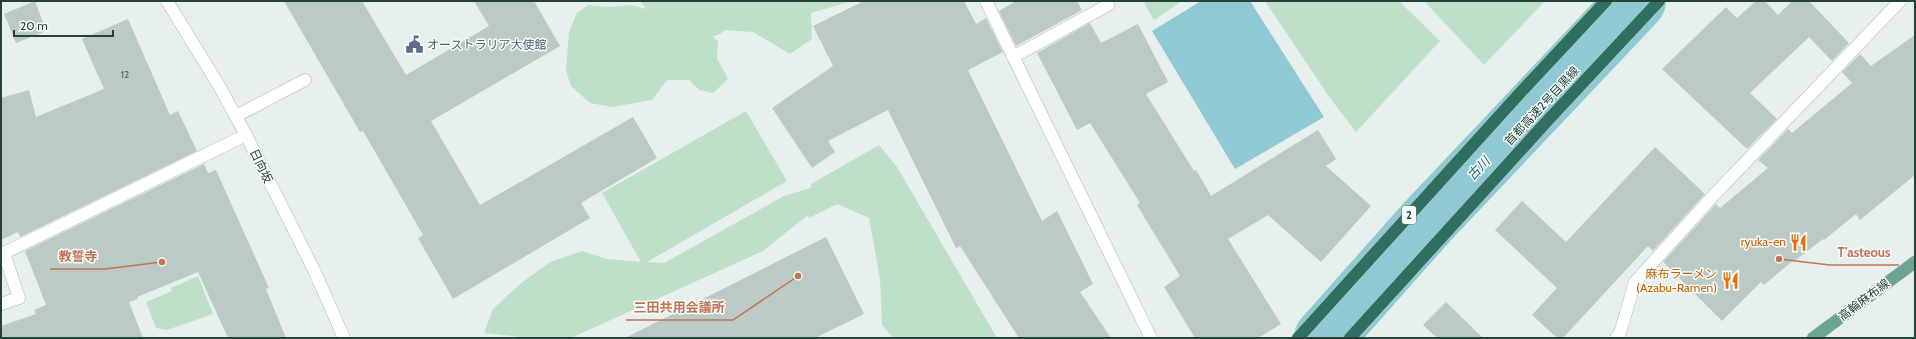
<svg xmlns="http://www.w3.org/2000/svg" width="1916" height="339" viewBox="0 0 1916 339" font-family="Cabin,'Noto Sans JP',sans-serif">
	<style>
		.green { fill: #bfe0c8 }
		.water { fill: #8ec9d4 }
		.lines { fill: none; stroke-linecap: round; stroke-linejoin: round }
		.river { stroke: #8ec9d4; stroke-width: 60 }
		.building { fill: #bbcac4 }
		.minor-casing { stroke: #a8b8b2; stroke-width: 13 }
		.major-casing { stroke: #c2cac8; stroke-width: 13 }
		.highway-casing { stroke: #c2cac8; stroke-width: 13 }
		.minor { stroke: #fff; stroke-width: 12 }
		.major { stroke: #6aa596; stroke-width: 12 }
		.highway { stroke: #2f6f62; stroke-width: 12 }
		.labels { text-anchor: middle; stroke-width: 3; stroke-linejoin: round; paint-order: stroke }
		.number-label { font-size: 10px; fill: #4a645c }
		.shield { fill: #f7fbf9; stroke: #637a73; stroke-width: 1 }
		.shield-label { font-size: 11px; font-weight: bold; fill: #24423a }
		.service-label { font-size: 12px; fill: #4e5e75; stroke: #f7fbf9; text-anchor: start }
		.street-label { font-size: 12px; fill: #24423a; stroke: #f7fbf9 }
		.food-label { font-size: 12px; fill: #c56008; stroke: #f7fbf9; text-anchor: end }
		.water-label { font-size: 13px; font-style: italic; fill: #1c6f80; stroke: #f7fbf9 }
		.leader { fill: none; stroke: #c07456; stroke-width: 1.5 }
		.callout-dot { fill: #c07456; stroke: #f7fbf9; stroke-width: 1.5 }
		.callout-label { font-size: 13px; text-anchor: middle; font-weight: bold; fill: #c07456; stroke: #f7fbf9; stroke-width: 3; stroke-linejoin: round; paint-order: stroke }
	</style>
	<rect width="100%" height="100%" fill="#e6efeb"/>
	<g class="green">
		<path d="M640 1H852L811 13 812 39 790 54 753 32 725 30 720 34 713 36 718 42 717 58 728 79 713 93 699 90 689 80H667L652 100 612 107 590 103 571 86 566 71 569 32 577 13 588 5 610 7 631 5 646 9Z"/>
		<path d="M1143 1H1182L1154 20Z"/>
		<path d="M1265 1H1401L1400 2 1440 41 1356 132 1330 98Z"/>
		<path d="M1424 1H1545L1484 65Z"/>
		<path d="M746 111 787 181 647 262 664 263 784 196 811 188V184L879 145 897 167 997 338H893L882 325 880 279 869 218 837 204 809 218 808 215 763 251 571 338H530L484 333 493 309 520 284 550 262 582 251 607 259 641 262 602 193Z"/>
		<path d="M198 276 213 314 167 330 156 328 146 302 172 291 171 288Z"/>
	</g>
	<path class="water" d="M1201 1H1250L1324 117 1235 169 1152 31Z"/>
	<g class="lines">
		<path class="river" d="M1324 338 1427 222 1636 1"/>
	</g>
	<g class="building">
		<path d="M35 1 46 31 16 43 4 14Z"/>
		<path d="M284 1H362L406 75 489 26 474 1H534L560 46 431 121 480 205 633 117 657 158 581 203 590 218 453 299 418 238 423 235 363 131 360 132Z"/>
		<path d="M864 1H964L976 24 986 18 1003 52 968 70 1042 221 1057 211 1093 284 1080 292 1111 338H1019L960 246 956 248 888 110 828 141 835 152 812 168 772 108 833 66 813 26Z"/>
		<path d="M1016 1H1077L1082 10 1016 46 999 11Z"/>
		<path d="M1756 1H1765L1778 15 1792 1H1809L1849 43 1832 61 1809 37 1750 93 1777 119 1747 149 1662 69 1726 7 1737 18Z"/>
		<path d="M128 19 170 115 178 111 197 151 20 237 18 232 1 240V98L29 90 36 117 104 89 82 39Z"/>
		<path d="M1090 23 1101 43 1138 24 1168 82 1146 94 1194 171 1196 170 1211 196 1318 130 1336 159 1326 166 1371 206 1321 262 1268 215 1228 239 1281 324 1258 338H1195L1164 287 1180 276 1137 205 1140 203 1090 123 1077 130 1037 53Z"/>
		<path d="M1915 35V175L1860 220 1856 214 1824 240 1823 239 1796 260 1795 259 1764 285 1761 282 1722 321 1663 262 1716 204 1720 208 1768 168 1758 160 1788 129 1792 133 1852 83 1842 72 1860 54 1871 66Z"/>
		<path d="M1655 147 1705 194 1653 251 1648 246 1563 338H1557L1532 315 1557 288 1495 230 1522 201 1566 242Z"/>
		<path d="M204 164 208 173 216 170 269 288 266 289 286 338H228L198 272 137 297 138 299 129 302 143 338H1V326L36 314 34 310 46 305 25 251Z"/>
		<path d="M826 237 864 314 815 338H625Z"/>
		<path d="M1446 302 1483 338H1437L1423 325Z"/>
	</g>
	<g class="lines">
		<defs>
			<g id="minor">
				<path d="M167 1 218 84 246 135 314 270 344 338"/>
				<path d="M986 1 1151 338"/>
				<path d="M1013 57 1108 5 1107 1"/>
				<path d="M236 116 305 80"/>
				<path d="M1 304 19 298 4 253 246 135"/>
				<path d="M1616 338 1620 333 1635 282 1714 195 1900 1"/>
			</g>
			<path id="major" d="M1813 338 1915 262"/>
			<g id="highway">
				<path d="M1298 338 1520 93 1606 1"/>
				<path d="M1350 338 1549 119 1659 1"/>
			</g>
		</defs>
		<use href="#minor" class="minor-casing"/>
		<use href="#major" class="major-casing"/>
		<use href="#highway" class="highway-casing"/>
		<use href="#minor" class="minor"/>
		<use href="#major" class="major"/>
		<use href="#highway" class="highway"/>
	</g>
	<defs>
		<symbol id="civic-bare" viewBox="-9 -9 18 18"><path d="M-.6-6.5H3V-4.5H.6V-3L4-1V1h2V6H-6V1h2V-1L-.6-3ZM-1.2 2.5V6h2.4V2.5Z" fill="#5c6f8a" stroke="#f7fbf9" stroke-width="2.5" paint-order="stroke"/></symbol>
		<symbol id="restaurant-bare" viewBox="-9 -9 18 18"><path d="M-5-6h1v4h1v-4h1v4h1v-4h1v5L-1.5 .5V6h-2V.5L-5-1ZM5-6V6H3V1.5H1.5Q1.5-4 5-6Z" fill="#e8710a" stroke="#f7fbf9" stroke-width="2.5" paint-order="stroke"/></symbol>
	</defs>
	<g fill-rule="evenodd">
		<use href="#civic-bare" x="402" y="32" width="25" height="25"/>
		<use href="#restaurant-bare" x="1786" y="230" width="25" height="25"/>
		<use href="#restaurant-bare" x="1718" y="268" width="25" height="25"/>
	</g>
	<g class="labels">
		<g class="number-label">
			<text x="125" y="78">12</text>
		</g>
		<rect class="shield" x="1402" y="206" width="14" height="18" rx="3"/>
		<g class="shield-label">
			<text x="1409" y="219">2</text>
		</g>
		<g class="service-label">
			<text x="427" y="49">オーストラリア大使館</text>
		</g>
		<g class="street-label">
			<text transform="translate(1542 106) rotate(-47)" y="4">首都高速2号目黒線</text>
			<text transform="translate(261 166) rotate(64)" y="4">日向坂</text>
			<text transform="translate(1864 300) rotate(-37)" y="4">高輪麻布線</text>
		</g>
		<g class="food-label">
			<text x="1786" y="246">ryuka-en</text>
			<text x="1717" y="278">麻布ラーメン<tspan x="1717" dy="14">(Azabu-Ramen)</tspan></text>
		</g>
		<g class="water-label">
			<text transform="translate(1478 168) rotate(-47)" y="5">古川</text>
		</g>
	</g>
	<path class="leader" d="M1779 259L1830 265H1899M162 262L105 269H50M798 276L733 320H626"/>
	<g class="callout-dot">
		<circle cx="1779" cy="259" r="4"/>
		<circle cx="162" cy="262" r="4"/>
		<circle cx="798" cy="276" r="4"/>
	</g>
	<g class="callout-label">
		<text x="1864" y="257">T’asteous</text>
		<text x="78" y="261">教誓寺</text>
		<text x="679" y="312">三田共用会議所</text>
	</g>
	<rect width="1916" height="339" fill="none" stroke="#24423a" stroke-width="4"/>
	<path d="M14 30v6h99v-6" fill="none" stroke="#24423a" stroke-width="2"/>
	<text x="20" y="30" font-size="12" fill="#24423a" stroke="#f7fbf9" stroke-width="3" paint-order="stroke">20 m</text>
</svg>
